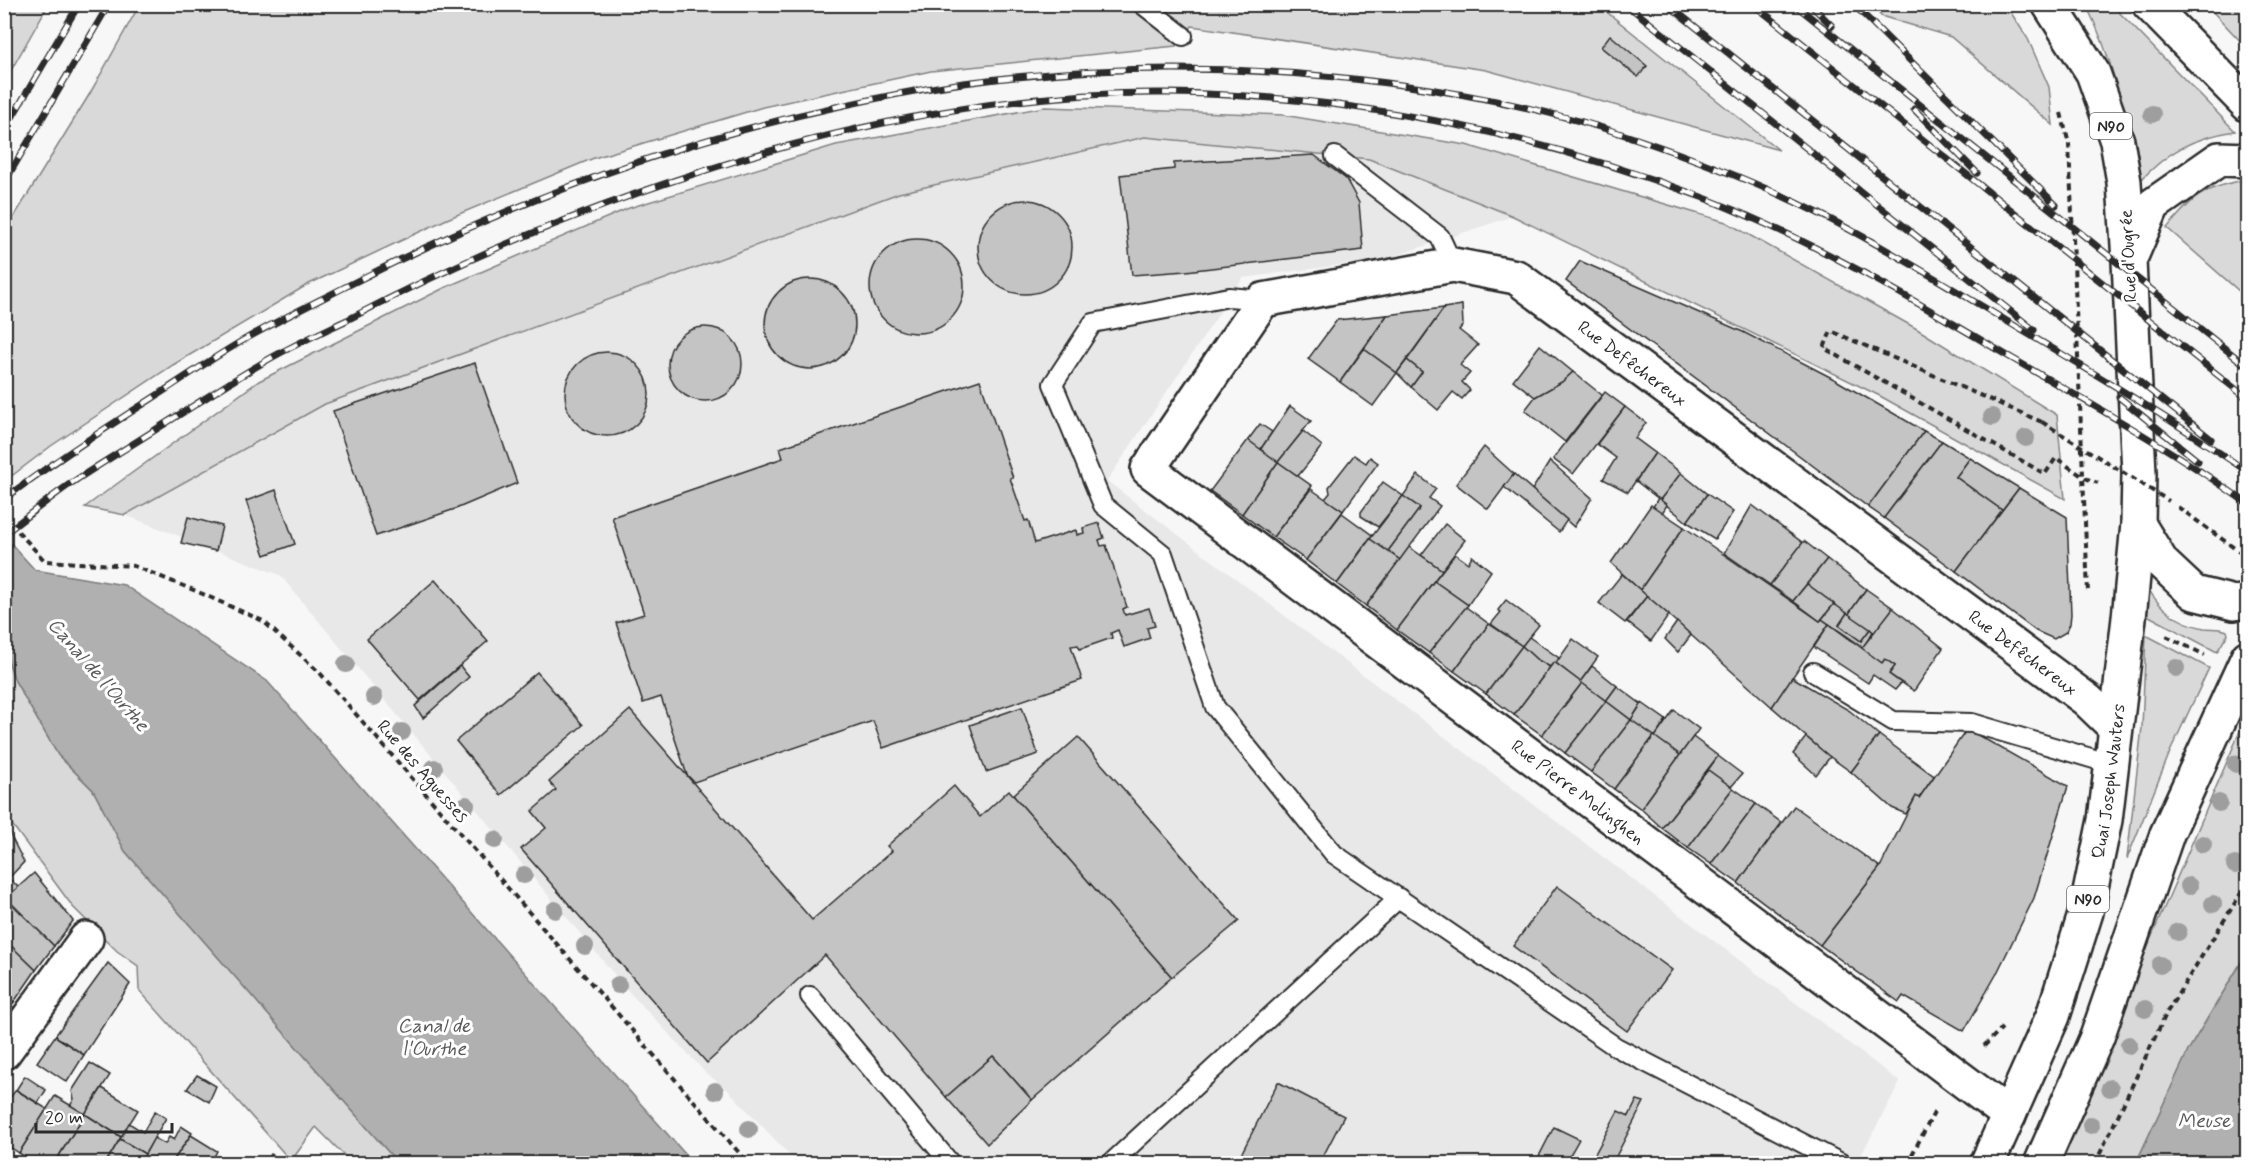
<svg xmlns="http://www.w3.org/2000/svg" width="2252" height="1168" viewBox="0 0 2252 1168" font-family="Mynerve,sans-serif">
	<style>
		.built { fill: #e8e8e8 }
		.green { fill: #d9d9d9; stroke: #828282; stroke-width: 1.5 }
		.water { fill: #b0b0b0; stroke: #7b7b7b; stroke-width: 1.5 }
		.building { fill: #c4c4c4; stroke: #2b2b2b; stroke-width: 1.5 }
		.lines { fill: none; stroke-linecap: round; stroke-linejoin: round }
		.lane-casing { stroke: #2b2b2b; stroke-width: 22 }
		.street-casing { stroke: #2b2b2b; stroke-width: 38 }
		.primary-casing { stroke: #2b2b2b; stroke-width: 38 }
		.path { stroke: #2b2b2b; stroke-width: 4; stroke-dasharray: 6 4.5; stroke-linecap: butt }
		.lane { stroke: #fff; stroke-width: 18 }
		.street { stroke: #fff; stroke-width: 33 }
		.primary { stroke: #fff; stroke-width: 33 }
		.rail-casing { stroke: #2b2b2b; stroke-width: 7 }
		.rail { stroke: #fff; stroke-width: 4.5; stroke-dasharray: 14; stroke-linecap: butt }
		.path-bridge { stroke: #2b2b2b; stroke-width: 4; stroke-dasharray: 6 4.5; stroke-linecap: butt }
		.tree { fill: #9e9e9e }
		.labels { text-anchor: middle; stroke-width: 6; stroke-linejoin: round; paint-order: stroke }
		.shield { fill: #fff; stroke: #6b6b6b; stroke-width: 1.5 }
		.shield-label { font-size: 16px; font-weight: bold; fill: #2b2b2b }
		.street-label { font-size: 18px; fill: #2b2b2b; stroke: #fff }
		.water-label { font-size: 20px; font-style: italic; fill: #5a5a5a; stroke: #fff }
	</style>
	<rect width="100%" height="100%" fill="#f7f7f7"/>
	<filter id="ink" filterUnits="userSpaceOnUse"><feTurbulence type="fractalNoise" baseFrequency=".0167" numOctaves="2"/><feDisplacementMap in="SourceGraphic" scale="12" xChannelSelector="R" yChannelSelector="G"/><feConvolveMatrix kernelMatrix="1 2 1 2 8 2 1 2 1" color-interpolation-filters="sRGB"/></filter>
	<g filter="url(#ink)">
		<path class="built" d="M1145 137 1369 159 1513 216 1386 259 1243 278 1107 481 1900 1082 1857 1163H797L728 1090 706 1073 630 993 280 575 125 515 325 404 899 193Z"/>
		<g class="green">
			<path d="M5 4 48 5 5 81 4 5Z"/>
			<path d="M140 4 1598 5 1779 150 1486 70 1192 26 1176 46 931 71 763 107 594 158 447 219 307 285 173 365 51 446 5 481 4 233 89 95Z"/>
			<path d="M1872 5H2006L2028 39 2049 87 2053 125 1951 37 1881 16Z"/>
			<path d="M2086 5H2112L2235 131C2192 138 2168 151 2138 183 2126 122 2115 61 2086 5Z"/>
			<path d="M2206 5H2247V48L2211 10Z"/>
			<path d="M1045 107 1283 115 1466 145 1726 222 1917 329 2057 415 2065 499 1880 396 1513 216 1369 159 1145 137 899 193 325 404 125 515 85 507 259 381 444 288 629 208 836 145Z"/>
			<path d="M2239 181H2247V298L2167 228C2192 199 2200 189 2239 181Z"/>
			<path d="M2148 588C2160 610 2179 623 2204 628 2212 629 2220 628 2227 631L2228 634 2217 652 2147 615Z"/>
			<path d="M2146 635 2209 668 2170 752 2127 859 2142 727Z"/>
			<path d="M4 650 15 681 58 755 93 790 125 851 398 1163H352L316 1127 291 1161 139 990 138 966 117 951 73 907 5 815Z"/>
			<path d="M2247 715V953L2189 1049 2136 1163 2054 1164Z"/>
		</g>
		<g class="water">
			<path d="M4 536 35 570 124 585 267 681 693 1163H398L125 851 93 790 58 755 15 681 5 650Z"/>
			<path d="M2247 953V1163H2136L2189 1049Z"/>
		</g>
		<g class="building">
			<path d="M1610 35 1647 66 1638 77 1601 47Z"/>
			<path d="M1314 155 1346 179 1359 203 1363 250 1186 271 1132 275 1120 175 1174 169V163Z"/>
			<circle cx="1025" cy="247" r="47"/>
			<circle cx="917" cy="286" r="47"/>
			<path d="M1580 261 1743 332 1834 379 1924 431 1868 507 1566 281Z"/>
			<circle cx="810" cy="324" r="45"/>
			<path d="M1462 305 1463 325 1459 330 1478 345 1460 365 1470 373 1462 382 1470 390 1462 399 1453 392 1438 410 1411 387 1422 372 1407 360 1444 308Z"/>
			<path d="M1444 308 1397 373 1364 349 1387 315Z"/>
			<path d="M1387 315 1340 382 1308 359 1337 320Z"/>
			<circle cx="705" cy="364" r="37"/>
			<path d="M1540 345 1573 372 1562 382 1535 397 1513 380Z"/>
			<path d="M1364 349 1397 373 1373 406 1340 382Z"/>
			<circle cx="607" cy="394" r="42"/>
			<path d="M1407 360 1422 372 1411 387 1397 373Z"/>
			<path d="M475 363 517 483 458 508 376 536 333 411Z"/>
			<path d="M1573 372 1602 395 1565 442 1525 410 1535 397 1562 382Z"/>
			<path d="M980 380 1013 478H1010L1025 521 1028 520 1035 543 1076 530 1077 535 1084 533 1083 528 1099 523 1104 538 1099 540 1101 546 1106 545 1127 607 1123 609 1125 615 1149 608 1155 626 1147 628 1150 638 1124 647 1118 630 1111 633 1112 638 1080 649 1078 645 1071 646 1082 680 883 748 873 721 694 782 687 775 661 697 643 703 616 623 644 614 612 517 783 458 780 448Z"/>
			<path d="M1605 392 1625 407 1573 474 1553 459Z"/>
			<path d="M1290 406 1311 421 1278 462 1260 450Z"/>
			<path d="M1625 407 1646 423 1635 438 1655 453 1628 492 1603 479 1616 458 1597 444Z"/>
			<path d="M1260 424 1272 432 1260 450 1248 440Z"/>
			<path d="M1303 431 1322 446 1298 476 1278 462Z"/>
			<path d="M1924 431 1942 441 1884 518 1868 507Z"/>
			<path d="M1248 440 1278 462 1242 514 1210 491Z"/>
			<path d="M1942 441 1970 458 1956 477 2002 510 1956 571 1884 518Z"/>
			<path d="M1484 447 1514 474 1488 509 1456 484Z"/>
			<path d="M1655 453 1681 473 1660 500 1636 481Z"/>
			<path d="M1354 455 1366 463 1370 457 1378 463 1343 511 1325 499 1330 493 1329 487Z"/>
			<path d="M1970 458 2019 488 2002 510 1956 477Z"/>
			<path d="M1550 461 1592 498 1574 527 1532 490Z"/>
			<path d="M1278 462 1312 486 1273 537 1242 514Z"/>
			<path d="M1681 473 1707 494 1687 522 1660 500Z"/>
			<path d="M1514 474 1567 520 1559 532 1504 487Z"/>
			<path d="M1418 475 1436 489 1429 498 1440 506 1400 560 1388 551 1420 508 1403 496Z"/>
			<path d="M1383 482 1403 496 1378 527 1361 516V512Z"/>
			<path d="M2019 488 2067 517 2071 614 2070 624 2066 632 2054 639 2036 631 1956 571Z"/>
			<path d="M1311 489 1343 511 1306 560 1273 537Z"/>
			<path d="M276 490 295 544 265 555 246 501Z"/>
			<path d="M1707 494 1733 512 1715 539 1687 522Z"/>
			<path d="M1403 496 1420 508 1388 551 1370 539Z"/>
			<path d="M1658 498 1667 505 1662 513 1653 507Z"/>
			<path d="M1651 505 1684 527 1640 590 1611 563Z"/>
			<path d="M1752 505 1803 543 1770 585 1724 553Z"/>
			<path d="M1342 513 1372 535 1337 584 1306 560Z"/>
			<path d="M188 517 222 526 216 551 181 543Z"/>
			<path d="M1445 524 1465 540 1442 570 1421 555Z"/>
			<path d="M1684 527 1820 621 1822 619 1829 624 1772 707 1640 590Z"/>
			<path d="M1370 539 1400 560 1366 606 1337 584Z"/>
			<path d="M1804 541 1827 559 1793 601 1770 585Z"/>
			<path d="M1409 547 1442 570 1397 630 1366 606Z"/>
			<path d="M1455 554 1468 563 1472 556 1491 571 1468 605 1434 581Z"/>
			<path d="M1827 559 1866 589 1848 615 1807 584Z"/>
			<path d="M1622 574 1647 596 1625 623 1599 603Z"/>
			<path d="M435 580 488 641 420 700 367 639Z"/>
			<path d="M1434 581 1468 605 1429 653 1397 630Z"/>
			<path d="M1807 584 1834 604 1820 621 1793 601Z"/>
			<path d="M1866 589 1893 608 1875 633 1848 615Z"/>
			<path d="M1647 596 1669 615 1651 641 1627 622Z"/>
			<path d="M1506 600 1539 625 1522 646 1491 624 1501 612 1498 610Z"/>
			<path d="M1834 604 1847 613 1839 625 1861 641 1870 629 1873 632 1863 647 1822 619Z"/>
			<path d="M1466 607 1489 624 1454 671 1429 653Z"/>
			<path d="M1893 608 1943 648 1914 691 1889 674 1895 666 1885 659 1882 663 1861 649Z"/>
			<path d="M1847 613 1870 629 1861 641 1839 625Z"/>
			<path d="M1677 622 1691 635 1678 652 1665 639Z"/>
			<path d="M1489 624 1522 646 1486 694 1454 671Z"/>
			<path d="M1829 624 1882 663 1885 659 1895 666 1889 674 1901 683 1895 690 1873 675 1868 683 1814 647Z"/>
			<path d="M1529 637 1559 658 1556 663 1554 662 1550 667 1536 659 1522 646Z"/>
			<path d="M1573 639 1598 657 1580 682 1556 663Z"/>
			<path d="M1522 646 1536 659 1550 667 1514 715 1486 694Z"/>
			<path d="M1554 662 1582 683 1542 735 1514 715Z"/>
			<path d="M460 666 469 677 423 718 415 706Z"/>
			<path d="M1592 666 1617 686 1606 701 1580 682Z"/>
			<path d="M537 672 583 725 501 795 456 741Z"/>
			<path d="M1792 677 1850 711 1879 735 1851 772 1826 754 1772 707Z"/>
			<path d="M1582 683 1606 701 1565 753 1542 735Z"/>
			<path d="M1617 686 1641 704 1631 720 1606 701Z"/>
			<path d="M1606 701 1631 720 1591 772 1565 753Z"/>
			<path d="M1642 703 1666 720 1655 737 1631 720Z"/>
			<path d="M1022 707 1038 754 986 772 970 725Z"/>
			<path d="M630 710 812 920 892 851 887 846 954 786 980 817 1009 790 1172 977 1032 1100 993 1056 946 1097 825 955 707 1063 521 849 546 828 532 811 556 790 549 782Z"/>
			<path d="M1674 710 1699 729 1680 755 1655 737Z"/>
			<path d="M1631 720 1654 736 1614 789 1591 772Z"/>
			<path d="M1967 729 2068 786 2034 898 1996 975 1964 1031 1903 996 1899 1002 1820 945 1880 867 1916 796 1919 798Z"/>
			<path d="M1879 735 1934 776 1919 798 1916 796 1906 814 1892 808 1851 772Z"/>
			<path d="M1654 736 1680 755 1641 809 1614 789Z"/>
			<path d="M1078 737 1239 921 1172 977 1013 795Z"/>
			<path d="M1693 737 1718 756 1662 828 1641 809Z"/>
			<path d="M1806 737 1830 757 1816 775 1793 754Z"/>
			<path d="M1718 756 1742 774 1731 787 1708 770Z"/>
			<path d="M1708 770 1733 788 1688 848 1662 828Z"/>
			<path d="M1733 788 1756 804 1711 864 1688 848Z"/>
			<path d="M1756 804 1782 823 1738 883 1711 864Z"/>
			<path d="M1794 806 1880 867 1820 945 1738 883Z"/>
			<path d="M4 823 24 862 9 878 19 888 6 898 4 896Z"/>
			<path d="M34 873 73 921 54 946 6 898Z"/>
			<path d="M1557 886 1672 970 1627 1031 1513 946Z"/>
			<path d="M6 898 54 946 36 970 4 939V900Z"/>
			<path d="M4 939 36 970 14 1002 4 992Z"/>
			<path d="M108 963 130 984 84 1055 55 1036Z"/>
			<path d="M4 992 14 1002 4 1015Z"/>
			<path d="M55 1036 84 1055 67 1082 37 1062Z"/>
			<path d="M993 1056 1032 1100 987 1144 946 1097Z"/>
			<path d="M90 1063 110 1075 85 1114 70 1106 74 1099 72 1091Z"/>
			<path d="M197 1075 216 1086 209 1102 187 1089Z"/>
			<path d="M25 1076 46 1090 38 1103 16 1090Z"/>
			<path d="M1278 1082 1344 1116 1319 1164H1236Z"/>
			<path d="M102 1088 138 1110 121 1137 85 1114Z"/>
			<path d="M16 1090 47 1109 19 1153 4 1143V1105Z"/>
			<path d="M55 1096 85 1114 54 1164H36L19 1153Z"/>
			<path d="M1637 1100 1644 1102 1612 1164H1535L1554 1127 1579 1139 1570 1155 1590 1163 1618 1111 1629 1116Z"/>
			<path d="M155 1111 166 1118 145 1154 120 1139 129 1123 143 1132Z"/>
			<path d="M85 1114 121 1137 105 1164H54Z"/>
			<path d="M181 1126 192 1133 171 1164H152L143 1158 154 1138 165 1144 169 1137 174 1140Z"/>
			<path d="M191 1135 217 1151 210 1164H171Z"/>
			<path d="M120 1139 145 1154 140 1164H105Z"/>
			<path d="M271 1154 285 1163 286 1164H265Z"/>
		</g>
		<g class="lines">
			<defs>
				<g id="lane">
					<path d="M1142 4 1183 36"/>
					<path d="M1335 156 1440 237 1453 265"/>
					<path d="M1263 300 1229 297 1093 323 1053 384 1103 505 1163 554 1215 707 1334 854 1616 1047 1843 1164"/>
					<path d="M1813 672 1893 721 1972 723 2111 764"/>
					<path d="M810 996 951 1164"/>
					<path d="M1110 1164 1399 898"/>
				</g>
				<g id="street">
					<path d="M4 1052 86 939"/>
					<path id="s1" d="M2009 1115 1148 469 1263 300 1453 265 1516 277 2087 700 2115 727"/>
				</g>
				<g id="primary">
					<path d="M2149 4 2248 105"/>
					<path d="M2132 254 2153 205 2219 159 2248 160"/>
					<path d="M2138 524 2162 563 2194 593 2234 603 2248 601"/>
					<path id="s2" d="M1987 1164 2053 1016 2086 912 2105 820 2129 618 2138 524 2139 473 2129 261 2124 182 2117 141 2093 73 2049 4"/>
					<path d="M2041 1164 2097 1037 2167 834 2248 657"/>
				</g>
			</defs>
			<use href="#lane" class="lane-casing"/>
			<use href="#street" class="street-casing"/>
			<use href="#primary" class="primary-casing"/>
			<g class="path">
				<path d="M2061 113 2069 144 2088 593"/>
				<path d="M2042 422 1831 331 1824 348 2045 474 2056 458 2085 478 2098 483"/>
				<path d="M2178 507 2248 558"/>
				<path d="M4 516 45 561 134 566 196 591 263 621 320 673 749 1164"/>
				<path d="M2166 636 2205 655"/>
				<path d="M1984 1046 2002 1028"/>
				<path d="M1907 1164 1936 1109"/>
				<path d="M2095 1164 2167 1012 2248 882"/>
			</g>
			<use href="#lane" class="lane"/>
			<use href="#street" class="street"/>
			<use href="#primary" class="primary"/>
			<defs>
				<g id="rail">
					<path d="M1626 4 2034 330"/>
					<path d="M1667 4 2211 439"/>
					<path d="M1753 4 2248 399"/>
					<path d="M1794 4 2248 367"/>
					<path d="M1810 4 1832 26"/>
					<path d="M1853 4 2056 205"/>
					<path d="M1914 109 1977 173"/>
					<path d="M4 131 79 4"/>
					<path d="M4 183 109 4"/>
					<path d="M2119 397 2198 461"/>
					<path d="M4 499C53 462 104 429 156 396 187 376 217 355 249 337 281 319 314 303 347 286 503 206 668 143 840 106 883 97 928 87 972 82 1110 64 1249 65 1387 83 1472 94 1556 111 1637 139 1699 160 1760 184 1818 213 1887 248 1953 289 2020 329 2097 375 2174 421 2248 472"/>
					<path d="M4 534C27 517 49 498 73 482 103 462 135 443 166 423 197 404 228 383 259 365 287 348 318 334 347 320 416 284 486 251 558 223 748 148 960 91 1166 93 1352 95 1530 132 1704 198 1811 239 1910 298 2008 356 2089 403 2172 449 2248 504"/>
				</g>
			</defs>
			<use href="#rail" class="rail-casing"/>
			<use href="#rail" class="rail"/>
			<path class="path-bridge" d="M2042 422 2169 501"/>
		</g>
		<g class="tree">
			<circle cx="2152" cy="114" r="9"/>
			<circle cx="1992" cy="417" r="9"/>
			<circle cx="2026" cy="438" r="9"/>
			<circle cx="346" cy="664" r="9"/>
			<circle cx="2176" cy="668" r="9"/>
			<circle cx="374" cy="697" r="9"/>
			<circle cx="402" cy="732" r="9"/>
			<circle cx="2236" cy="764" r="9"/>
			<circle cx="434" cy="768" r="9"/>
			<circle cx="2219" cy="803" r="9"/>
			<circle cx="466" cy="805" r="9"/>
			<circle cx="495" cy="840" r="9"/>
			<circle cx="2203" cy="844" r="9"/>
			<circle cx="2235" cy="865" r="9"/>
			<circle cx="524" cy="875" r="9"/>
			<circle cx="2189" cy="886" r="9"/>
			<circle cx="2213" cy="904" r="9"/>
			<circle cx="555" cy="910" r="9"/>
			<circle cx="2178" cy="932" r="9"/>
			<circle cx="585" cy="946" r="9"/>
			<circle cx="2160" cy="965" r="9"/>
			<circle cx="618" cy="985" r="9"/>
			<circle cx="2145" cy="1009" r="9"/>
			<circle cx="2129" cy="1045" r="9"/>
			<circle cx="2110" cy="1088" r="9"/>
			<circle cx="715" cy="1091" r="9"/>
			<circle cx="2091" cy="1125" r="9"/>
			<circle cx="749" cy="1129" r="9"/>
		</g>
	</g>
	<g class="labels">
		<g class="shield">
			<rect x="2090" y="113" width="42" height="26" rx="4.5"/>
			<rect x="2067" y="886" width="42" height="26" rx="4.5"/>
		</g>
		<g class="shield-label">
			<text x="2111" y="132">N90</text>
			<text x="2088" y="905">N90</text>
		</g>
		<g class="street-label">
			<text transform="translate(2128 256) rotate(-93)" y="6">Rue d'Ougrée</text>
			<text dy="6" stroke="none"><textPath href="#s1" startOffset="1683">Rue Defêchereux</textPath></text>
			<text dy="6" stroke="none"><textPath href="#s1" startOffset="2169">Rue Defêchereux</textPath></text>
			<text transform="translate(423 771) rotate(49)" y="6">Rue des Aguesses</text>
			<text dy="6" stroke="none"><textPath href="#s2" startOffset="404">Quai Joseph Wauters</textPath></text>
			<text transform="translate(1578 792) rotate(37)" y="6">Rue Pierre Molinghen</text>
		</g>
		<g class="water-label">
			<text transform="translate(99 674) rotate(49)" y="7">Canal de l'Ourthe</text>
			<text x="434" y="1032">Canal de<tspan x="434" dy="23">l'Ourthe</tspan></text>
			<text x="2204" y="1127">Meuse</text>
		</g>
	</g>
	<rect width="2252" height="1168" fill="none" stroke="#fff" stroke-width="24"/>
	<rect x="12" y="12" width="2228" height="1144" fill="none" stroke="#2b2b2b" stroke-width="2" filter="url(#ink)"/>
	<path d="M36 1123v9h136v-9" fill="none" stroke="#2b2b2b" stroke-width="3"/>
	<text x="45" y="1123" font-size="18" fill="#2b2b2b" stroke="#ffffff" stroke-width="4.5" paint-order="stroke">20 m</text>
</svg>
